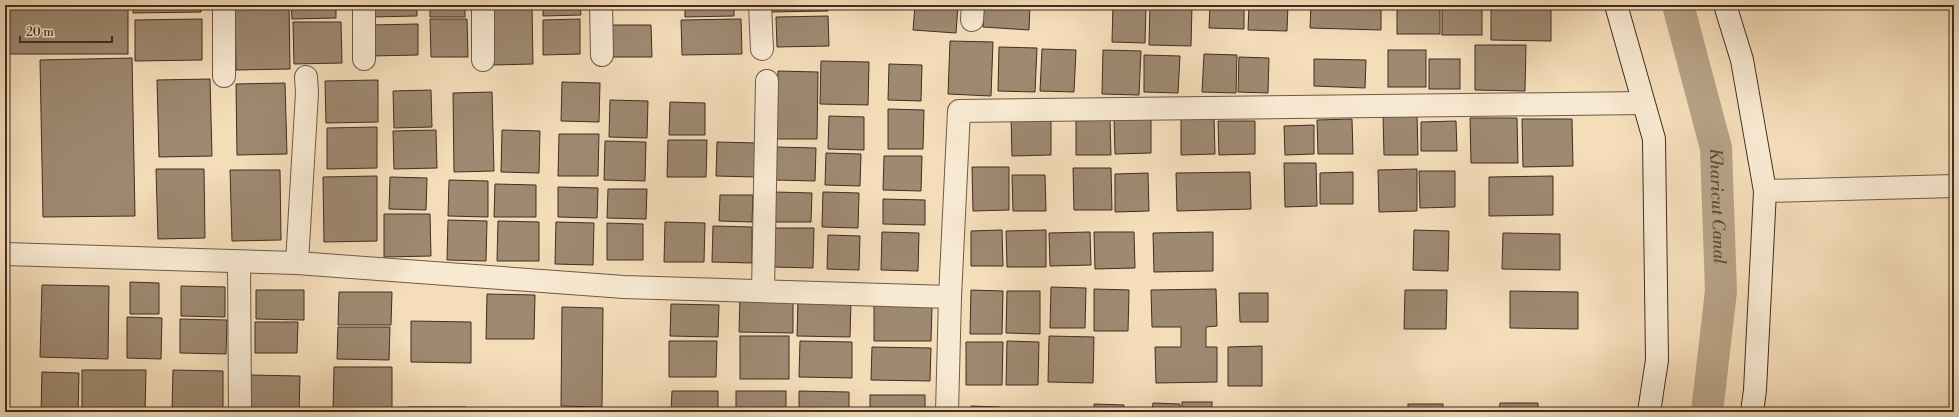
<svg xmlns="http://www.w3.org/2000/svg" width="1959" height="417" viewBox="0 0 1959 417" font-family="'Libre Bodoni',serif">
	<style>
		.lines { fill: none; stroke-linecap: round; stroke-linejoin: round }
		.canal { stroke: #b7a286; stroke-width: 32 }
		.building { fill: #9e8971; stroke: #402e22 }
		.street-casing { stroke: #6d5a48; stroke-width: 24 }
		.secondary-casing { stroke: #402e22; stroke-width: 24 }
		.street { stroke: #f8e9d2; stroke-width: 22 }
		.secondary { stroke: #f8e9d2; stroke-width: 22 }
		.labels { text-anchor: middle; stroke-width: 3; stroke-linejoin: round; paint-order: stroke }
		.water-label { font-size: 17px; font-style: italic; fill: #5e4b3b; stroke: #f8e9d2 }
	</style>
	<rect width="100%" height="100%" fill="#f5ddba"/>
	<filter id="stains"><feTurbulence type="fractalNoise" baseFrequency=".005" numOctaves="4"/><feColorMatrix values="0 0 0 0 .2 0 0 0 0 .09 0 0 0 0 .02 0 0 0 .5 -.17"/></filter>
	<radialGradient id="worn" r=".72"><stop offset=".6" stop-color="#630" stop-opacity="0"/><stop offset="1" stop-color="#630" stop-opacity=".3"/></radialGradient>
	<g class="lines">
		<path class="canal" id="s1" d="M1678 5 1716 148 1721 291 1707 412"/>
	</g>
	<g class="building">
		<rect x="5" y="5" width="123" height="49"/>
		<path d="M133 5H201V12L133 13Z"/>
		<path d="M235 5H289L290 69 236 70Z"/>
		<path d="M291 5H336V18L292 19Z"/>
		<path d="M370 5H417V16L370 17Z"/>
		<rect x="430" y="5" width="35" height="12"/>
		<path d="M492 5H532L533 64 493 65Z"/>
		<path d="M543 5H580L581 15 543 16Z"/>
		<path d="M685 5H734V16L685 17Z"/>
		<path d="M771 5H827L828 11 771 12Z"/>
		<path d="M915 5H958L956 33 913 30Z"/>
		<path d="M984 5H1030L1029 30 983 27Z"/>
		<path d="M1113 5H1146L1145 43 1112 42Z"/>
		<path d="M1150 5H1192L1191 46 1149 45Z"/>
		<path d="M1210 5H1244V29L1209 28Z"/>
		<path d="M1249 5H1288L1287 31 1248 30Z"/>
		<path d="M1311 5H1381V30L1310 28Z"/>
		<rect x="1397" y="5" width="43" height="29"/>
		<rect x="1442" y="5" width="40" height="30"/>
		<path d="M1491 5H1551V41L1491 40Z"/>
		<path d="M828 16 829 46 777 47 776 17Z"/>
		<path d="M202 19V60L135 61V20Z"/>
		<path d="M430 19H467L468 57H431Z"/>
		<path d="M580 19V54L543 55V20Z"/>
		<path d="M741 19 742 54 682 55 681 20Z"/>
		<path d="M293 22H341L342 63 294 64Z"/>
		<path d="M418 24V55L371 56 370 25Z"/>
		<path d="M610 25H651L652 57H610Z"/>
		<path d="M950 41 993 42 991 96 948 94Z"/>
		<path d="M1475 45H1526L1525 91 1475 90Z"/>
		<path d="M999 47 1037 48 1035 92 998 91Z"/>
		<path d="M1042 49 1076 50 1074 92 1040 91Z"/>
		<path d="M1103 50 1141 51 1139 95 1102 94Z"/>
		<rect x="1388" y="50" width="38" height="37"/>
		<path d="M1204 54 1237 55 1236 93 1202 92Z"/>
		<path d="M1144 55 1180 56 1178 93 1144 92Z"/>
		<path d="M1239 57 1269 58 1268 93 1238 92Z"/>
		<path d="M132 58 135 216 43 217 40 60Z"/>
		<path d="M1314 59 1366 60 1365 88 1314 86Z"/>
		<rect x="1429" y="59" width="31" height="30"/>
		<path d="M821 61 869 62 868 105 820 104Z"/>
		<path d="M889 64 922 65 921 101 888 100Z"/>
		<path d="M778 71 818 72 817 139H776Z"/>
		<path d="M210 79 212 156 159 157 157 80Z"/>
		<path d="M378 80V122L326 123 325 81Z"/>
		<path d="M562 82 600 83 599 122 561 121Z"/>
		<path d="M285 83 287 154 237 155 236 84Z"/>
		<path d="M431 90 432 127 394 128 393 91Z"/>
		<path d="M492 92 494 171 454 172 453 93Z"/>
		<path d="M610 100 648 101 647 138 609 137Z"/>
		<path d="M670 102 705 103V135H669Z"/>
		<path d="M888 109 924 110 923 149H888Z"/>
		<path d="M1051 114V155L1012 156 1011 115Z"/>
		<path d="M1417 114 1418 155H1384L1383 115Z"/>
		<path d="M829 116 864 117V150L828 149Z"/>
		<path d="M1181 118H1214L1215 154 1181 155Z"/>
		<path d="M1470 118H1517L1518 163H1471Z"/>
		<path d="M1114 119H1151V153L1115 154Z"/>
		<path d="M1352 119 1353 154H1318L1317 120Z"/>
		<path d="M1522 119H1572L1573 166 1523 167Z"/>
		<path d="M1110 120 1111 155H1076V121Z"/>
		<path d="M1218 121H1255V154L1219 155Z"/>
		<path d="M1456 121 1457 151H1421V122Z"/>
		<path d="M1314 125V154L1285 155 1284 126Z"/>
		<path d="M377 127V168L327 169V128Z"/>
		<path d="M436 130 437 168 394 169 393 131Z"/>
		<path d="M502 130 540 131 539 173 501 172Z"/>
		<path d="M559 134H599L598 176H558Z"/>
		<path d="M668 140H707L706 177H667Z"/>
		<path d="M605 141 646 142 645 181 604 180Z"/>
		<path d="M717 142 756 143V177L716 176Z"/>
		<path d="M776 147 816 148 815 181 775 180Z"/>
		<path d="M826 153 861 154 860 186 825 185Z"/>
		<path d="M884 156H922L921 191 883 190Z"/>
		<path d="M1284 163H1316L1317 206 1285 207Z"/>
		<path d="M972 167H1009V210L973 211Z"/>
		<path d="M1073 168H1111L1112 210H1074Z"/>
		<path d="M156 169H204L205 238 158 239Z"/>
		<path d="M1417 169V211L1379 212 1378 170Z"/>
		<path d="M230 170H280L281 240 232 241Z"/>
		<path d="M1419 171H1455V207L1420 208Z"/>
		<path d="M1250 172 1251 209 1177 211 1176 173Z"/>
		<path d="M1353 172V204H1320V173Z"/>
		<path d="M1148 173 1149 211 1115 212V174Z"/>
		<path d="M1012 175H1045L1046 211H1013Z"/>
		<path d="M377 176V241L324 242 323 177Z"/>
		<path d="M1553 176V215L1489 216V177Z"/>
		<path d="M390 177 427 178 426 210 389 209Z"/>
		<path d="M449 180 488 181V217L448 216Z"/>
		<path d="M495 184 536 185V217H494Z"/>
		<path d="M558 187 598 188 597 218 558 217Z"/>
		<path d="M608 189H647L646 219 607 218Z"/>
		<path d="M774 192 812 193 811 222H774Z"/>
		<path d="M823 192 859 193 858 228 822 227Z"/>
		<path d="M720 195H753L752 222 719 221Z"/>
		<path d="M883 199 925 200V225L883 224Z"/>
		<path d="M384 214H430L431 256 384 257Z"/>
		<path d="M448 220 487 221 486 261 447 260Z"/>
		<path d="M498 221 539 222V261H497Z"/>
		<path d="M556 222 594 223 593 265 555 264Z"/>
		<path d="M665 222 705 223 704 262H664Z"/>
		<path d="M607 223 643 224V260H607Z"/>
		<path d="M713 226 752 227V263L712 262Z"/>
		<path d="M774 228H814L813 268 773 267Z"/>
		<path d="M1002 230 1003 266H971V231Z"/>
		<path d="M1046 230V267H1007L1006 231Z"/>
		<path d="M1414 230 1449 231 1448 271 1413 270Z"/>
		<path d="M882 232 919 233 918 271 881 270Z"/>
		<path d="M1090 232 1091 265 1050 266 1049 233Z"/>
		<path d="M1094 232H1134L1135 268 1095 269Z"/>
		<path d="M1213 232V271L1154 272 1153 233Z"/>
		<path d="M1503 233 1560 234V270L1502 269Z"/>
		<path d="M828 235 860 236 859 270 827 269Z"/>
		<path d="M130 282 159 283V314H130Z"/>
		<path d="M42 285 109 286 108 359 40 357Z"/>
		<path d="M181 286 225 287V317L181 316Z"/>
		<path d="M1051 287 1086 288 1085 328H1050Z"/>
		<path d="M1094 289 1129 290 1128 331H1094Z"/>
		<path d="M1216 289 1217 326 1206 327V347H1217V382L1156 383 1155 347H1181V327H1152L1151 290Z"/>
		<path d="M256 290H304V320L256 319Z"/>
		<path d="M971 290 1003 291 1002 334H970Z"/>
		<path d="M1405 290H1447L1446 329H1404Z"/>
		<path d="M1007 291H1040V334L1006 333Z"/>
		<path d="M1510 291 1578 292V329L1510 328Z"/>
		<path d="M339 292H392L391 325H338Z"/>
		<path d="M1239 293H1268V322H1240Z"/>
		<path d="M487 294 535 295 534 339H486Z"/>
		<path d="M740 297 793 298V333L739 332Z"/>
		<path d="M798 300 851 301 850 337 797 336Z"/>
		<path d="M671 304 719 305 718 337 670 336Z"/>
		<path d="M874 305 932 306 931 341H874Z"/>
		<path d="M562 307 603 308 602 407 561 406Z"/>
		<path d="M127 317 162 318 161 359 127 358Z"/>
		<path d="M180 319 227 320 226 354 180 353Z"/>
		<path d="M411 321 471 322V363L411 362Z"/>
		<path d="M255 322H298L297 353H255Z"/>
		<path d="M338 327H390L389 360 337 359Z"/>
		<rect x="740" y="336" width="49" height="43"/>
		<path d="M1049 336 1094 337 1093 383 1048 382Z"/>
		<path d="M669 341H717L716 377H669Z"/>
		<path d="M800 341 852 342V378L799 377Z"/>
		<path d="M1007 341 1039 342 1038 385H1006Z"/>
		<path d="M966 342H1003L1002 385H966Z"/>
		<path d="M1262 346V386H1228V347Z"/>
		<path d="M872 347 931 348 930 381 871 380Z"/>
		<path d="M334 367H392V412L333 411Z"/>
		<path d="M82 370H146L145 412H82Z"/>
		<path d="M173 370 223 371V412H172Z"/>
		<path d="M42 372 79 373 78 412H41Z"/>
		<path d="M249 375 300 376 299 412H248Z"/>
		<path d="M672 391H718V412H671Z"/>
		<rect x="736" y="391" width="50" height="21"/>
		<path d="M799 391 849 392V412H799Z"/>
		<rect x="870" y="395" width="55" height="17"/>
		<rect x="1182" y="402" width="30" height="10"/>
		<path d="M1153 403 1180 404V412H1152Z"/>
		<path d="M1500 403H1538V412H1499Z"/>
		<path d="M1094 404 1124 405V412H1094Z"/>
		<rect x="1408" y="404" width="35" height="8"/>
		<path d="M971 406 1000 407V412H971Z"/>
		<rect x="408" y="407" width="58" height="5"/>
		<rect x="1006" y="410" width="31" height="2"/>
	</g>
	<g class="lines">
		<defs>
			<g id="street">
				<path d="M364 5V59"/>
				<path d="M601 5 602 55"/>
				<path d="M760 5 762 49"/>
				<path d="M972 20 973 5"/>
				<path d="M483 60V5"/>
				<path d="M224 76V5"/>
				<path d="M1765 191 1954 186"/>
				<path d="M5 254 297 263 624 287 950 297 947 412"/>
				<path d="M239 262 240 412"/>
				<path d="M297 263 307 93 306 77"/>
				<path d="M763 291 767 81"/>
				<path d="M950 297 959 111 1643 103"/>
			</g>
			<g id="secondary">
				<path d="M1616 5 1654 139 1657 360 1649 412"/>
				<path d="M1725 5 1742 60 1765 191 1755 390 1752 412"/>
			</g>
		</defs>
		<use href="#street" class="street-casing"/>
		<use href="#secondary" class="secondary-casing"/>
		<use href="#street" class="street"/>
		<use href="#secondary" class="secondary"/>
	</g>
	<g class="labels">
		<g class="water-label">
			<text dy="6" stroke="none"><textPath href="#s1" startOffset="206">Kharicut Canal</textPath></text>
		</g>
	</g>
	<rect width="1959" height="417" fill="none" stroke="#f5ddba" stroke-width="20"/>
	<rect x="6" y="6" width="1947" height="405" fill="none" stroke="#402e22" stroke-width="2"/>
	<rect x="10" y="10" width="1939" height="397" fill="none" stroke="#402e22"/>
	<path d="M20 36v6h92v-6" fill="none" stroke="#402e22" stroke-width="2"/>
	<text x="26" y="36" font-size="12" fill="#402e22" stroke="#f8e9d2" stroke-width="3" paint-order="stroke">20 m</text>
	<rect width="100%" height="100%" filter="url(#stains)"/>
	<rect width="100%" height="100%" fill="url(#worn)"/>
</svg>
